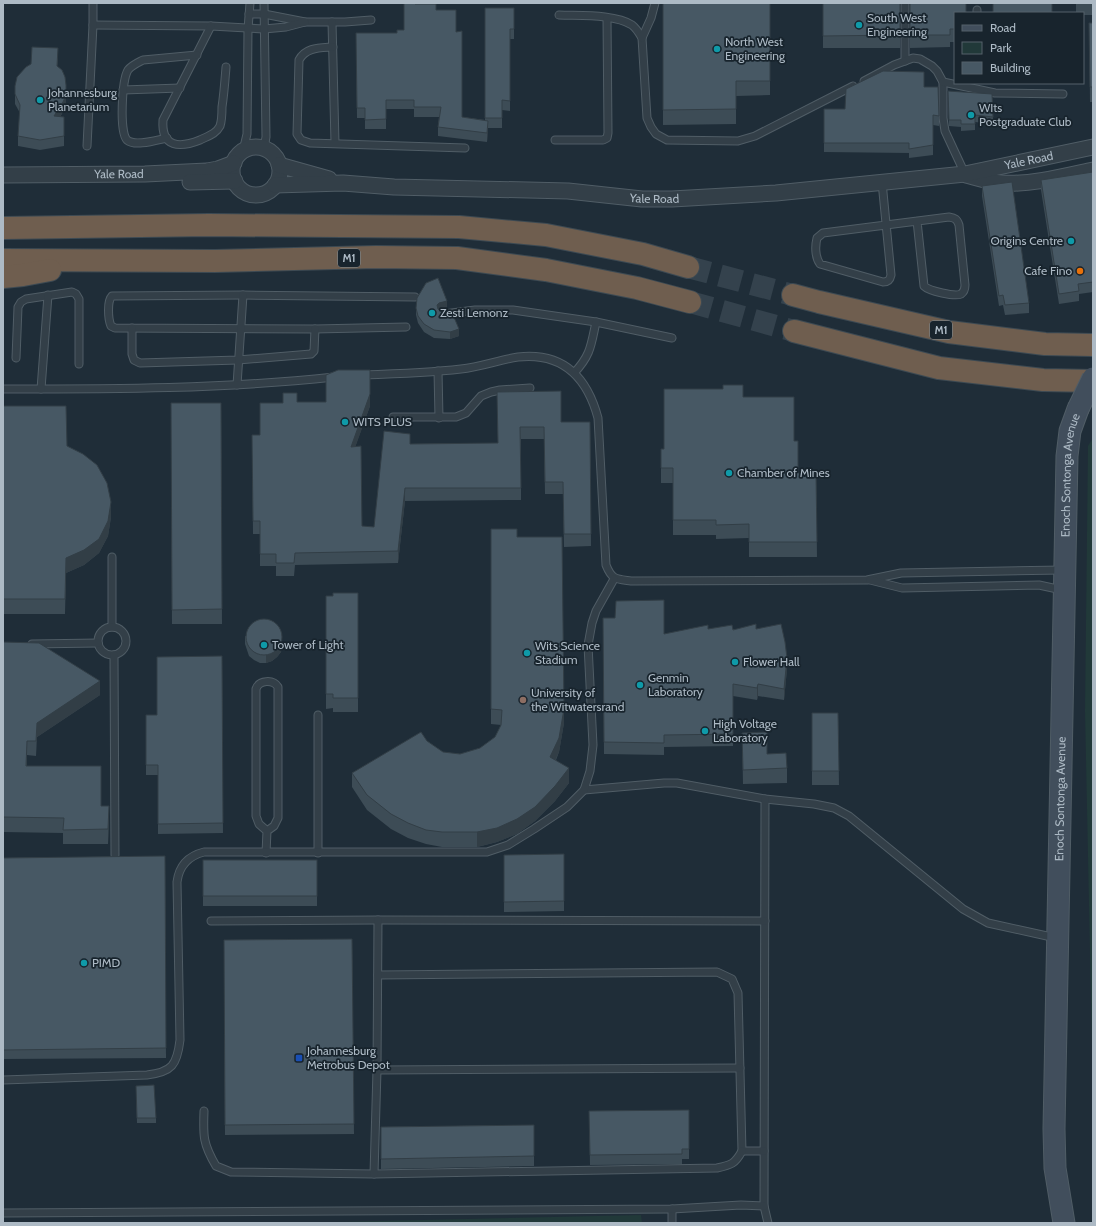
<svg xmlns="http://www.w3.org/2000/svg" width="1096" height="1226" viewBox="0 0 1096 1226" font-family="Cabin,sans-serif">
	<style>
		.green { fill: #213939 }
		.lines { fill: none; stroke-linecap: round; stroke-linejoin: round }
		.highway-tunnel { stroke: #34424d; stroke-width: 22; stroke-dasharray: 22 11; stroke-linecap: butt }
		.lane-casing { stroke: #505d66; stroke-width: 9 }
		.street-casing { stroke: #505d66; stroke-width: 17 }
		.secondary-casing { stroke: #505d66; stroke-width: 23 }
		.highway-casing { stroke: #3d4a53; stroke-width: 24 }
		.lane { stroke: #333f48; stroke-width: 7 }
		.street { stroke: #333f48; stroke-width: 15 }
		.secondary { stroke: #414e5c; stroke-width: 21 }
		.highway { stroke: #6f5e4f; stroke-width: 22 }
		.secondary-bridge-casing { stroke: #505d66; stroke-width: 23; stroke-linecap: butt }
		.secondary-bridge { stroke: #414e5c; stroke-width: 21 }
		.wall { fill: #3d4c56 }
		.shaded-wall { fill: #323e46 }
		.building { fill: #475864; stroke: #323e46 }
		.culture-dot { fill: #0f9aa8; stroke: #18242d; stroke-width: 1.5 }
		.food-dot { fill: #e8710a; stroke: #18242d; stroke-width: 1.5 }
		.education-dot { fill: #8d6e63; stroke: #18242d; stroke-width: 1.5 }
		.transit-dot { fill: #1a4fb4; stroke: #18242d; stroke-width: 1.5 }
		.labels { text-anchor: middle; stroke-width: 3.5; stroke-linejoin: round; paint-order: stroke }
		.shield { fill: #18242d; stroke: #808d97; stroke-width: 1 }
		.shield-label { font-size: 11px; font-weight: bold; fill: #adbac5 }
		.poi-label { font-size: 12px; fill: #adbac5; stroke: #18242d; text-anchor: start }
		.street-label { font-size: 12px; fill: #adbac5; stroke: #18242d }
	</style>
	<rect width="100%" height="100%" fill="#1f2d38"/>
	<g class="green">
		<path d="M1093 438V1098L1085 711 1088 446Z"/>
		<path d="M641 1215 642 1223H292Z"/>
	</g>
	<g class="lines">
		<g class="highway-tunnel">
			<path d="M688 267 793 295"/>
			<path d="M690 302 794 331"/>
		</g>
		<defs>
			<g id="lane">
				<path d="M905 3V61"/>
				<path d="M977 13V10"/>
				<path d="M249 14H264L305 22H345L371 20"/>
				<path d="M559 15C580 16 615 14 632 25 637 29 639 33 642 38L647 118 651 127 656 134 667 140 738 141 755 136 853 86"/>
				<path d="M332 22 335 143"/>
				<path d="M93 25 211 26 264 29 286 27 305 22"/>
				<path d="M211 26 163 120C161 148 180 148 200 140 208 136 216 134 220 126 222 120 222 113 222 107 224 94 225 80 226 67"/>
				<path d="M642 38 651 18 655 3"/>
				<path d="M333 47C320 48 306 47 299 60L297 134 301 140 310 143 465 148"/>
				<path d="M864 81 894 65 913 58 920 59 932 66 937 71 943 82V118L945 131 965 174"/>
				<path d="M943 82 995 93 1063 94"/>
				<path d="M123 90 180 88"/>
				<path d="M167 138C157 140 135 147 127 140 119 132 122 80 128 70 132 65 137 63 143 60L197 55"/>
				<path d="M555 140H603L607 138 608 133 607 18"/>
				<path d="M87 146 93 25V3"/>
				<path d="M264 148 266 137 264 3"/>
				<path d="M243 151 247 134 248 29 250 3"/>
				<path d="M882 182C885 213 888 244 891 275 890 280 888 282 883 282L820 264C815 257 815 246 817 238L823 233 949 217C955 218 957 219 959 225L965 285C965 289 964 292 961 294 955 297 929 291 924 286L917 221"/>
				<path d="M444 314 475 310H513L596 322 672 338"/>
				<path d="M406 327 315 329 115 328 111 326C108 319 107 301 112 296L243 295 415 297"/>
				<path d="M132 328V354L134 360 140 363 238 360 311 354 314 351 315 329"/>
				<path d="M16 358 18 307 21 302 26 299 72 292 76 294 79 299V364"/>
				<path d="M438 371 439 418"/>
				<path d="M574 373C591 355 591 345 596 322"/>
				<path d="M361 375C394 374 428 373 461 369 480 367 499 360 518 357 563 352 587 377 598 418L606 565C612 580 616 579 631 581L867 580 901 573 1062 570"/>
				<path d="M237 385 243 295"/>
				<path d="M3 389C114 389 224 389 334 377"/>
				<path d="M41 389 48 295"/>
				<path d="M393 417H456L466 413 481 396 491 392 500 390 530 388"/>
				<path d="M112 557V627"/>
				<path d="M870 580 902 588 1039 585 1062 590"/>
				<circle cx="112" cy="641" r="14"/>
				<path d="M32 644 98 643"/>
				<path d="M114 655 115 855"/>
				<path d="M584 790 664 783H677L765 799 814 804 834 808 849 816 963 909 988 923 1056 938"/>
				<path d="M765 799 764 1206 768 1223"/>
				<path d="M266 853 267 831 259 824 256 816V689C259 680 273 679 278 687V818L274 826 267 831"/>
				<path d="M318 853V715"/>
				<path d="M211 921 378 920 765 921"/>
				<path d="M378 975 717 972 732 979 738 993 742 1151H764"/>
				<path d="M377 1070 740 1068"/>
				<path d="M3 1080 147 1075C172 1072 177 1065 180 1040L177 882C179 866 188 856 204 852H487L508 845 534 829 567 807 584 790 590 771 593 745 588 645 592 623 596 611 614 579"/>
				<path d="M204 1111C203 1136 203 1144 216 1166L231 1172 374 1174 717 1168C731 1165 735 1164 742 1151"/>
				<path d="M374 1174 377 1070 378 920"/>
				<path d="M672 1209V1223"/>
				<path d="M3 1213 672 1209 741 1205 764 1206"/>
			</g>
			<g id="street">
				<circle cx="256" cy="171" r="24"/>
				<path d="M279 165 329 179"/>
				<path id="s1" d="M3 175 145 174 207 171 218 169 234 163"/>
				<path d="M966 175C978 178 989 182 1002 183 1030 185 1065 176 1093 170"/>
				<path d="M190 182 235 181"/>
				<path id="s2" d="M275 185 343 183 394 187 568 191 642 199H672L776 193 965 174 1093 147"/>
			</g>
			<g id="secondary">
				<path id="s3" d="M1064 1223 1055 1168 1054 1129 1067 456 1070 431 1078 409"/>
			</g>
			<g id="highway">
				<path d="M3 228 209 225 459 227 546 235 643 254 688 267"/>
				<path d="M3 260 215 261 376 257 457 258 546 270 637 288 690 302"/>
				<path d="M3 277 23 275 50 270"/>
				<path d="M793 295 819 302 949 332 1045 344 1093 345"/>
				<path d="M794 331 939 368 1043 380 1093 381"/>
			</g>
		</defs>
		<use href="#lane" class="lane-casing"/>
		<use href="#street" class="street-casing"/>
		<use href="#secondary" class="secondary-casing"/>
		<use href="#highway" class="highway-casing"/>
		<use href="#lane" class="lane"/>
		<use href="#street" class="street"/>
		<use href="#secondary" class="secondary"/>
		<use href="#highway" class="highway"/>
		<defs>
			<path id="secondary-bridge" d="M1078 409 1093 378"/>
		</defs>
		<use href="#secondary-bridge" class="secondary-bridge-casing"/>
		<use href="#secondary-bridge" class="secondary-bridge"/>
	</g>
	<g class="wall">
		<path d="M663 3H770V95L736 96V124L663 125Z"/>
		<rect x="823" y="3" width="77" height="45"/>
		<path d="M910 3 955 13V42H950V47L910 48Z"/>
		<path d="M1076 3H1093V15H1083V13H1076Z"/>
		<path d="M416 4 436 10 456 32 462 117 485 120V8H514V39H510V111L502 110V128H488L487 142 438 136V127L439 117H414V109H386V129H365V118H357L356 33H397L404 30Z"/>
		<path d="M1089 23H1093V102H1090Z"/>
		<path d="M58 58 57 67 66 95V105L63 112 60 117H64V146L40 150 18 146V136L20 113 15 104V86Z"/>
		<path d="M924 87 939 116V126L933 125V155L909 158V153L824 152V109H845Z"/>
		<path d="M948 91 993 117V124L975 122V130L961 131V127L949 126Z"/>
		<path d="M1093 172V292L1079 294V301L1059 304 1041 190V180Z"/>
		<path d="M982 186 1029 303V313L1005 315 1003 305 999 306 982 196Z"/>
		<path d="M416 308H447L440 310 459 336 450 339 434 338 424 332 418 323 416 315Z"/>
		<path d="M497 392 561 422H590L591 546 564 547 563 494H545L544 439H521V500L405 501 398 563 295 565 294 576H276V566H260V534H253L252 435H260L297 402 370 406 355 447 362 526 374 527 410 444 498 443Z"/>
		<path d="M743 397 794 441 798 473H816L817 557H749V538L716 539V535H673V483H661V449H664Z"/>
		<path d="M171 403H221L222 624H172Z"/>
		<path d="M3 406 67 446 111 517 108 536 99 553 84 565 66 573 65 614H3Z"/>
		<path d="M491 529 517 537 564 723 559 752 556 760 569 783 555 801 535 821 517 834 497 842 477 847H442L426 844 408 838 391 829 367 810 352 787V773L427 741 443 752 460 754 480 748 495 737 501 725 491 724Z"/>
		<path d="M358 593V712H333V708L326 709V596H333Z"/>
		<path d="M603 618 664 634 708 629H756L787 669 784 700 758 696 757 700 733 696V746L664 747V755L604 754Z"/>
		<path d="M245 636 282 646 281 652 277 657 272 661 266 663H260L254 660 249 656 245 644Z"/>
		<path d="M3 642 100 695 37 737 36 756 27 755V766L101 806 109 820 108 844H63V833L3 832Z"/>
		<path d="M222 656 223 833 158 834V775H146V715H157Z"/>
		<path d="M812 713H838L839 785H812Z"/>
		<path d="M742 733 767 754 787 768V783L743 784Z"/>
		<path d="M564 854V911L504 912V855Z"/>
		<path d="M165 856 166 1058 3 1059V858Z"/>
		<rect x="203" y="860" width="114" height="46"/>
		<path d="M352 939 354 1134 225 1135 224 940Z"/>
		<path d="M136 1086 156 1118V1123H137Z"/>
		<path d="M689 1110V1159H682V1164L590 1165 589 1111Z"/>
		<path d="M534 1125V1166L381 1169V1127Z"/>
	</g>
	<g class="shaded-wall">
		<path d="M66 85V105L63 112 54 126V116Z"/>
		<path d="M488 121V130L487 142V133Z"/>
		<path d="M447 301V308L439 310 437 312V305L439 303Z"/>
		<path d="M459 329V336L450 339V332Z"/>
		<path d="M370 370V406L351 459V447Z"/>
		<path d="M405 488V501L398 563V551Z"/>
		<path d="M111 502V517L108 536 99 553 84 565 66 573 65 614 66 558Z"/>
		<path d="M282 638V646L281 652 277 657 272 661 266 663V655Z"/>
		<path d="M787 658V669L784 700V689Z"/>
		<path d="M100 681V695L37 737 36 756 37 723Z"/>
		<path d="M758 684V696L757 700V688Z"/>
		<path d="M564 709V723L559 752 550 771V757Z"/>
		<path d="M27 741V755L26 780V766Z"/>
		<path d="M569 768V783L555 801 535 821 517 834 497 842 477 847V832Z"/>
		<path d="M109 806V820L108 844V829Z"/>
	</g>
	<g class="building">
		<path d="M404 3H415V4H436V10H456V32L462 31V117L488 121 487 133 438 127 441 107H414V100H386V119L365 120V108H357L356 33H397V30H404Z"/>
		<path d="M663 3H770V81H736V109L663 110Z"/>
		<path d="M823 3H900V35L823 36Z"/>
		<path d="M910 3H966V13H955V29H950V35H910Z"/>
		<rect x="993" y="3" width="59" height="10"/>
		<path d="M485 8H514V29H510V101L502 100V118H485Z"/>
		<path d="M1089 23H1093V87H1090Z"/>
		<path d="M32 47 58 48 57 66 62 70 65 77 66 85V95L63 102 54 116 64 117V136L40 140 18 136 20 105 15 94V86L17 77 26 67 31 64Z"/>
		<path d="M883 71 924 72V87H938L939 116 933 115V145L909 149V143H824V109H845L846 89Z"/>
		<path d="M948 91 992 94 993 117 975 115V124H961V120H949Z"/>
		<path d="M1093 172V282L1078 284 1079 291 1059 294 1041 180Z"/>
		<path d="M1012 182 1029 303 1005 305 1003 295 999 296 982 186Z"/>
		<path d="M438 278 447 301 439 303 437 305 438 309 442 311 451 310 459 329 450 332 434 330 424 324 418 316 416 308 417 298 426 283Z"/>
		<path d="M338 370H370V394L351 447 361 446 362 526 374 527 384 431 410 434V444L498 443 497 392 561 391V422H590L591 534H564L563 482H545L544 427H520L521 488H405L398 551 295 553 294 563H276V554H260V521H253L252 435H260V403H283V393H297V402H326V375Z"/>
		<path d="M723 385H743V397H794V441H798V473H816L817 542H749V524L716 525V520H673V468H661V449H664V389H723Z"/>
		<path d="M171 403H221L222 609 172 610Z"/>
		<path d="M3 406H66L67 446 83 454 97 465 107 483 111 502 108 521 99 539 84 550 66 558 65 599H3Z"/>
		<path d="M491 529H517V537H562L564 709 559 738 550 757 569 768 555 786 535 807 517 819 497 828 477 832H442L426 830 408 823 391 814 367 795 352 773 421 732 427 741 443 752 460 754 480 748 495 737 501 725 502 710 491 709Z"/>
		<path d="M333 593H358V698H333V694H326V596H333Z"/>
		<path d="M664 600V634L708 625V629L732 625 733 630 756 624V629L781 624 785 642 787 658 784 689 758 684 757 688 733 684V734L664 735V743L604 742 603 618H615L616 601Z"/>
		<circle cx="264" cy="637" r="18"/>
		<path d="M3 642 39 643 100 681 37 723 36 741H27L26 766H101V806H109L108 829 63 830 64 818 3 817Z"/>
		<path d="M222 656 223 823 158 824V765H146V715H157V657Z"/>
		<path d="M812 713H838L839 771H812Z"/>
		<path d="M767 732V754L786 753 787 768 743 770 742 733Z"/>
		<path d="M564 854V901L504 902V855Z"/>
		<path d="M165 856 166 1048 3 1050V858Z"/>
		<rect x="203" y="860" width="114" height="36"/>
		<path d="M352 939 354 1124 225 1125 224 940Z"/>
		<path d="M154 1085 156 1118H137L136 1086Z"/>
		<path d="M689 1110V1149H682V1154L590 1155 589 1111Z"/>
		<path d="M534 1125V1156L381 1159V1127Z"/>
	</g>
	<g class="culture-dot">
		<circle cx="859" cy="25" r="4"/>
		<circle cx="717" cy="49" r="4"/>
		<circle cx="40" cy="100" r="4"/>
		<circle cx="971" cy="115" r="4"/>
		<circle cx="1071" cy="241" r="4"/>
		<circle cx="432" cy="313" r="4"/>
		<circle cx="345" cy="422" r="4"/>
		<circle cx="729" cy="473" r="4"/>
		<circle cx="264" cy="645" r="4"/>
		<circle cx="527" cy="653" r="4"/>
		<circle cx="735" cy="662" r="4"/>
		<circle cx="640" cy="685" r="4"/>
		<circle cx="705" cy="731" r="4"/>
		<circle cx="84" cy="963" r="4"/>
	</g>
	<circle class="food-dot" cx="1080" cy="271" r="4"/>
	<circle class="education-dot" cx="523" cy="700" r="4"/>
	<rect class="transit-dot" x="295" y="1054" width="8" height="8" rx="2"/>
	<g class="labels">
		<g class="shield">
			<rect x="338" y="249" width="22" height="18" rx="3"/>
			<rect x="930" y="321" width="22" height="18" rx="3"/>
		</g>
		<g class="shield-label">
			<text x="349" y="262">M1</text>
			<text x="941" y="334">M1</text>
		</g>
		<g class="poi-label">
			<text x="867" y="22">South West<tspan x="867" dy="14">Engineering</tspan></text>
			<text x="725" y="46">North West<tspan x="725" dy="14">Engineering</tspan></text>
			<text x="48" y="97">Johannesburg<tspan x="48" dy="14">Planetarium</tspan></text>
			<text x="979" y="112">WIts<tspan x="979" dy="14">Postgraduate Club</tspan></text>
			<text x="1063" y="245" text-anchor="end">Origins Centre</text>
			<text x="1072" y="275" text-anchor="end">Cafe Fino</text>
			<text x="440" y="317">Zesti Lemonz</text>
			<text x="353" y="426">WITS PLUS</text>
			<text x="737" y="477">Chamber of Mines</text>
			<text x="272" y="649">Tower of Light</text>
			<text x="535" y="650">Wits Science<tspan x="535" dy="14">Stadium</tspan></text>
			<text x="743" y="666">Flower Hall</text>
			<text x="648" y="682">Genmin<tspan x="648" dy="14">Laboratory</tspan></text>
			<text x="531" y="697">University of<tspan x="531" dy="14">the Witwatersrand</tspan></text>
			<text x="713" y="728">High Voltage<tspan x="713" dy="14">Laboratory</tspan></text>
			<text x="92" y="967">PIMD</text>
			<text x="307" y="1055">Johannesburg<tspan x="307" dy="14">Metrobus Depot</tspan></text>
		</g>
		<g class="street-label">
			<text dy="4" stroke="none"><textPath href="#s2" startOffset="757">Yale Road</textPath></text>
			<text dy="4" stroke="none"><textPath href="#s1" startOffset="116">Yale Road</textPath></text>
			<text dy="4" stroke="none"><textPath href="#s2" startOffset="380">Yale Road</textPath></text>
			<text dy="4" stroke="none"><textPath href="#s3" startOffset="749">Enoch Sontonga Avenue</textPath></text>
			<text dy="4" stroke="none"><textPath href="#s3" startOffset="425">Enoch Sontonga Avenue</textPath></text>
		</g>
	</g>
	<rect width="1096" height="1226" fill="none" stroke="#adbac5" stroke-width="8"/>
	<rect x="954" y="12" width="130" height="72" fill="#18242d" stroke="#54606a"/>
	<rect x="962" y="25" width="20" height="6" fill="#414e5c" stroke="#54606a"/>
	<text x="990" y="32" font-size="12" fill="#adbac5">Road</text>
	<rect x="962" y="42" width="20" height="12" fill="#213939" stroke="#54606a"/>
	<text x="990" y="52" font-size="12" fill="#adbac5">Park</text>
	<rect x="962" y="62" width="20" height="12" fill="#475864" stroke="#54606a"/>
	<text x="990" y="72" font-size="12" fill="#adbac5">Building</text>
</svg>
